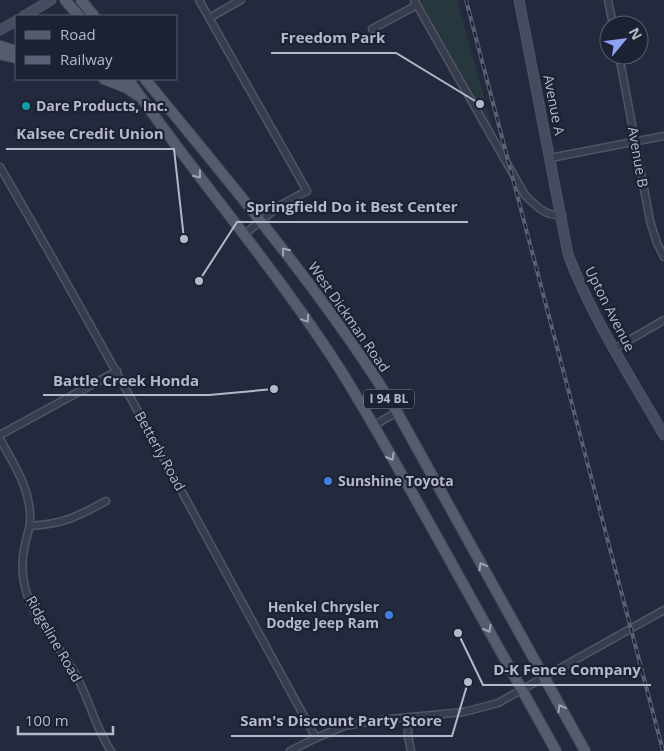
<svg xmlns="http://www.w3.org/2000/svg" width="664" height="751" viewBox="0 0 664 751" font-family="'Open Sans',sans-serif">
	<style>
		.green { fill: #26373e }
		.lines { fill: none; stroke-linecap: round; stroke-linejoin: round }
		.street-casing { stroke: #505565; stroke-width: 9 }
		.secondary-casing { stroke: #505565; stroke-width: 11 }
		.primary-casing { stroke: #414656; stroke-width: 12 }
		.street { stroke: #383d4d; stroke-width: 6 }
		.secondary { stroke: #464b60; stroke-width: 9 }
		.primary { stroke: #565c6d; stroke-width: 10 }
		.rail-casing { stroke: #5a6074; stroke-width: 4 }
		.rail { stroke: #1d2232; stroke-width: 2; stroke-dasharray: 5.5; stroke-linecap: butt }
		.oneway { stroke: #a1a6b6 }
		.culture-dot { fill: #0f9aa8; stroke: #1d2232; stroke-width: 2 }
		.shop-dot { fill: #3f7fe0; stroke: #1d2232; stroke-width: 2 }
		.labels { text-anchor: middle; stroke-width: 4.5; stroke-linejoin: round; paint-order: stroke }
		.shield { fill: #1d2232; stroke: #878b9b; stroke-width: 1 }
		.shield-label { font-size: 12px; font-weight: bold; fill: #b4b8c8 }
		.street-label { font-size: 14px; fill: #b4b8c8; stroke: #1d2232 }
		.poi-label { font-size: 14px; font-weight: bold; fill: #b4b8c8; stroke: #1d2232; text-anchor: start }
		.leader { fill: none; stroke: #b4b8c8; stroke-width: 2 }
		.callout-dot { fill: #b4b8c8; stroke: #1d2232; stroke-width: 2 }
		.callout-label { font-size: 15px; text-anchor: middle; font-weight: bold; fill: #b4b8c8; stroke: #1d2232; stroke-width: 4.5; stroke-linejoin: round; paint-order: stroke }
	</style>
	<rect width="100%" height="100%" fill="#242a3d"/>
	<path class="green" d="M414 0H457L497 143Z"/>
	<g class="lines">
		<defs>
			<g id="street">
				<path d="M199 0 307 191 279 206 245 234"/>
				<path d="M414 0 525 195C536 206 546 217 562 215"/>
				<path d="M608 0 613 25"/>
				<path d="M209 18 241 0"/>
				<path d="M372 29 417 5"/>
				<path d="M619 55 650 221 657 243 664 257"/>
				<path d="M550 158 664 136"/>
				<path d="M0 167C110 355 211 547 316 738"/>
				<path d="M614 349 664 320"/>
				<path d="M373 426 397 412"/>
				<path d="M0 435 117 371"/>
				<path d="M0 439C15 466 32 491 30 523 29 531 26 538 25 545 21 560 22 576 26 591 34 622 63 649 78 679 90 702 96 729 111 751"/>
				<path d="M30 526C63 524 77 517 106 501"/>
				<path d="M408 717V736L411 751"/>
				<path d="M290 751 316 738 344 726 380 720 464 712 498 703 664 610"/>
			</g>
			<g id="secondary">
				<path d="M519 0 568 254C592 318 630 376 664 435"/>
				<path d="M24 16 51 0"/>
				<path d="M0 30 16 21"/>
			</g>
			<g id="primary">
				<path d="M65 0 79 16"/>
				<path d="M81 0 94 16"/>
				<path d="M0 46 16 51"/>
				<path d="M0 54 16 58"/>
				<path d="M104 79 127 88 137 95"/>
				<path d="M128 79C197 179 278 271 343 374 379 433 413 494 447 555 483 620 520 685 556 751"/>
				<path d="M145 79C233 187 324 293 397 412L585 751"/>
			</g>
		</defs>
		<use href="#street" class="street-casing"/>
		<use href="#secondary" class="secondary-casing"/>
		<use href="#primary" class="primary-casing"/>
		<use href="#street" class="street"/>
		<use href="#secondary" class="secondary"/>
		<use href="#primary" class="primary"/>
		<defs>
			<path id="rail" d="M466 0 663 751"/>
		</defs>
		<use href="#rail" class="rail-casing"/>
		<use href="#rail" class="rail"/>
	</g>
	<defs><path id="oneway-chevron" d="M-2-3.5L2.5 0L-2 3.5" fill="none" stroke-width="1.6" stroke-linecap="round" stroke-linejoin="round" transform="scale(1.25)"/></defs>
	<g class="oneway">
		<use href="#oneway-chevron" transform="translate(198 175) rotate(51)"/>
		<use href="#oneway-chevron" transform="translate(285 251) rotate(-129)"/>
		<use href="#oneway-chevron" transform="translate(306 319) rotate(56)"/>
		<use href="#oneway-chevron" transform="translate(391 457) rotate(60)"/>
		<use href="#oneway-chevron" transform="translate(482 566) rotate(-119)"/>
		<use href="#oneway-chevron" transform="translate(488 629) rotate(61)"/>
		<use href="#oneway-chevron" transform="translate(561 708) rotate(-119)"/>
	</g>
	<circle class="culture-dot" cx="26" cy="106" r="5"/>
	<g class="shop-dot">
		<circle cx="328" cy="481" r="5"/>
		<circle cx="389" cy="615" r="5"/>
	</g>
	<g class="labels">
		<rect class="shield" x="364" y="389.5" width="50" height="19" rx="4"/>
		<g class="shield-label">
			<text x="389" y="403">I 94 BL</text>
		</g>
		<g class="street-label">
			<text transform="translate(554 105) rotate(79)" y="5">Avenue A</text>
			<text transform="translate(638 157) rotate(80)" y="5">Avenue B</text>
			<text transform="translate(610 309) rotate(63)" y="5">Upton Avenue</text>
			<text transform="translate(349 317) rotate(55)" y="5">West Dickman Road</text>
			<text transform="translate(160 451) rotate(61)" y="5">Betterly Road</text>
			<text transform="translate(54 639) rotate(60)" y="5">Ridgeline Road</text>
		</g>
		<g class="poi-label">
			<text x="36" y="111">Dare Products, Inc.</text>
			<text x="338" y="486">Sunshine Toyota</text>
			<text x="379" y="612" text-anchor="end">Henkel Chrysler<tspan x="379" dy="16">Dodge Jeep Ram</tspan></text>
		</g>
	</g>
	<path class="leader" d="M480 104L396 53H271M184 239L174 149H6M199 281L237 222H468M274 389L209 395H43M458 633L483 685H651M468 682L452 736H231"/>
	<g class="callout-dot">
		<circle cx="480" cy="104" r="5"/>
		<circle cx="184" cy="239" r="5"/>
		<circle cx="199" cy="281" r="5"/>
		<circle cx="274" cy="389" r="5"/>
		<circle cx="458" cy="633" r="5"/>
		<circle cx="468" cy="682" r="5"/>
	</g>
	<g class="callout-label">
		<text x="333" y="43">Freedom Park</text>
		<text x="90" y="139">Kalsee Credit Union</text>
		<text x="352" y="212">Springfield Do it Best Center</text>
		<text x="126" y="386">Battle Creek Honda</text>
		<text x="567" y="675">D-K Fence Company</text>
		<text x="341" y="726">Sam's Discount Party Store</text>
	</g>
	<rect x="15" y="15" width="162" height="65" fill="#1d2232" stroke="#595e6e"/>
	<rect x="25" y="31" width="25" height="8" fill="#565c6d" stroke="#595e6e"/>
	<text x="60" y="40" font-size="15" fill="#b4b8c8">Road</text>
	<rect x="25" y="56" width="25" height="8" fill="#5a6074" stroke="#595e6e"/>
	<text x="60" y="65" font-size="15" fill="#b4b8c8">Railway</text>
	<g transform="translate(624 40) rotate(61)"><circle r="24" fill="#1d2232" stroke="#595e6e"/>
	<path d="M0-4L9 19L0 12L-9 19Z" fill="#8ba2f6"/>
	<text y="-8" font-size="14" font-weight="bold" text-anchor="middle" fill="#b4b8c8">N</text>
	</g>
	<path d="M18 726v8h95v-8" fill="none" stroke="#b4b8c8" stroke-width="2.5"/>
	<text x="25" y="726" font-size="15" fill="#b4b8c8" stroke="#1d2232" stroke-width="4" paint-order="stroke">100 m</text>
</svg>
